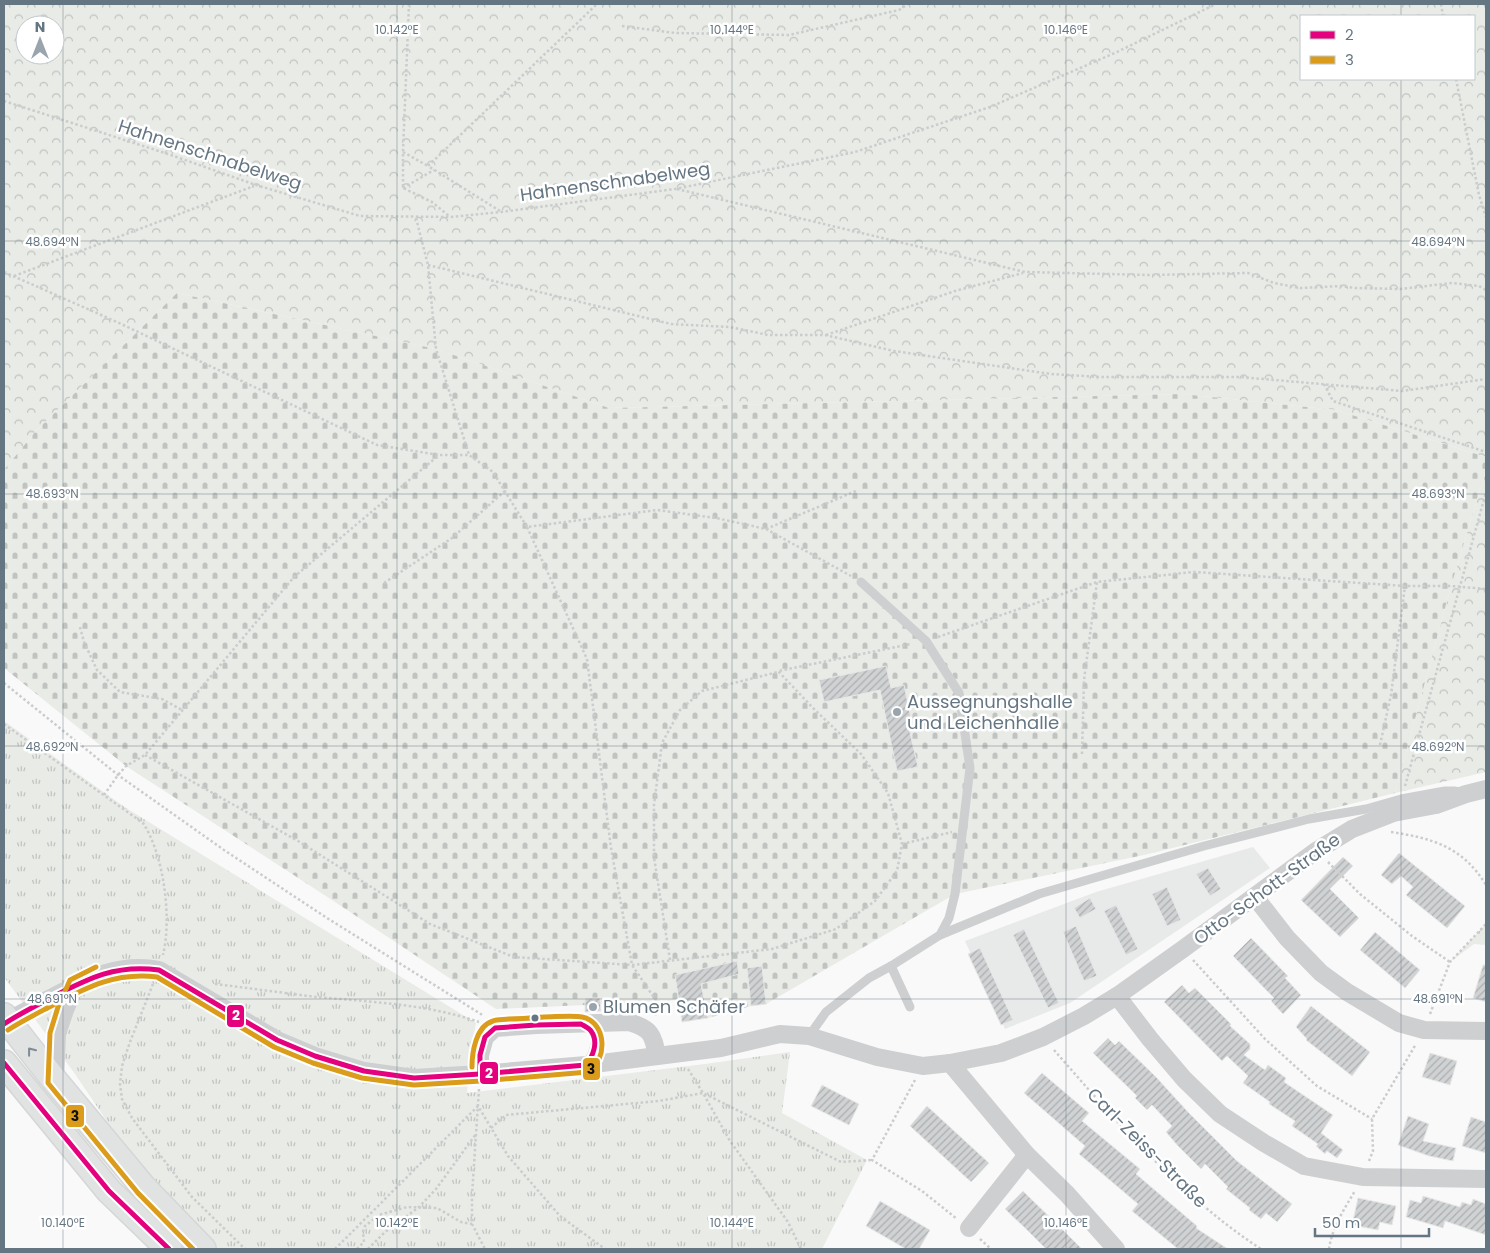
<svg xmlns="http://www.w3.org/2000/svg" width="1490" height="1253" viewBox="0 0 1490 1253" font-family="Poppins,sans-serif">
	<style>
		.built { fill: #e8e9e9 }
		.grass { fill: url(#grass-tufts) }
		.forest { fill: url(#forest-crowns); fill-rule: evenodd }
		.cemetery { fill: url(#cemetery-stones) }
		.building { fill: url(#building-hatch); stroke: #e8e8e8 }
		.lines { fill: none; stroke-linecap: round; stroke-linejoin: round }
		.secondary-casing { stroke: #d5d6d7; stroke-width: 28 }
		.path { stroke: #cbcccd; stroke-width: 2.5; stroke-dasharray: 2.5 2.5; stroke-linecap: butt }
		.lane { stroke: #cecfd0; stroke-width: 9 }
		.street { stroke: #cecfd0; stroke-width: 18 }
		.secondary { stroke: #e1e2e2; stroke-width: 25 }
		.bus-1-casing { stroke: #fff; stroke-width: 9 }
		.bus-2-casing { stroke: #fff; stroke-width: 9 }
		.bus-1 { stroke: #e5007d; stroke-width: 5 }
		.bus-2 { stroke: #da9c1a; stroke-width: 5 }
		.oneway { stroke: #7e8c96 }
		.ticks { fill: none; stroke: #657683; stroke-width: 1; stroke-opacity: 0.45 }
		.poi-dot { fill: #99a4ac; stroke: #fff; stroke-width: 2 }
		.bus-dot { fill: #657683; stroke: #fff; stroke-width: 2 }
		.labels { text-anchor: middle; stroke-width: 5; stroke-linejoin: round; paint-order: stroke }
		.street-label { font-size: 18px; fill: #657683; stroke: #fff }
		.poi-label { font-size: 18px; fill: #657683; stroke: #fff; text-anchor: start }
		.ticks-label { font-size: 12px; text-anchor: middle; fill: #657683; stroke: #fff; stroke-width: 5; stroke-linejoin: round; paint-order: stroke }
		.line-badge { stroke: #fff; stroke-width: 2 }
		.badge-label { font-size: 14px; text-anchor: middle; font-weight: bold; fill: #fff }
		.pale-badge-label { font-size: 14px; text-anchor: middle; font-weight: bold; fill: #111 }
	</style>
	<defs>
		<pattern id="grass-tufts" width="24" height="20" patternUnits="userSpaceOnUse" patternTransform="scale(1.25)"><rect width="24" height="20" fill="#e8ebe6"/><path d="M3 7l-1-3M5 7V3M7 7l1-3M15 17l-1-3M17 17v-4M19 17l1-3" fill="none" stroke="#c0c3c0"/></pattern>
		<pattern id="forest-crowns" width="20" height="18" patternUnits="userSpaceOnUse" patternTransform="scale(1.25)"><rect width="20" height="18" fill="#e8ebe6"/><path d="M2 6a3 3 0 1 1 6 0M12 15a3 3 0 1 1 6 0" fill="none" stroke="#c0c3c0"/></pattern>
		<pattern id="cemetery-stones" width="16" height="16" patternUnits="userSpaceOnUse" patternTransform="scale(1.25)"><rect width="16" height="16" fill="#e8ebe6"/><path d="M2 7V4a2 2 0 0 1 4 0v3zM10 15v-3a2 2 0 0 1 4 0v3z" fill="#c0c3c0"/></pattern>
		<pattern id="building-hatch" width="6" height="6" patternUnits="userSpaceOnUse" patternTransform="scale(1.25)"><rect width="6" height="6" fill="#d0d2d3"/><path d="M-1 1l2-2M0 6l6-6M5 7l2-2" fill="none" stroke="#acafb1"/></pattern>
	</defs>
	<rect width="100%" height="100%" fill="#f9f9f9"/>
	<path class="built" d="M1253 847 1270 868 1070 1003 1005 1029 965 941 1096 892Z"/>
	<g class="grass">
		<path d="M4 721 126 808 476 1023 470 1053 467 1093 705 1064 790 1052 782 1113 867 1160 822 1249H214L127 1151 75 1074 4 977Z"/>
		<path d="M1486 924V945L1474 944 1450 962Z"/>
	</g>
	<g class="forest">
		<path d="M4 4H1486V457L1336 410 1182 394 609 408 436 349 177 293 35 432 4 470ZM1301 16H1474V79H1301ZM25 25H55V55H25Z"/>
		<path d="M1486 470V772L1395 793 1451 586Z"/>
	</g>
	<path class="cemetery" d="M177 293 436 349 609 408 1182 394 1336 410 1486 457V470L1451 586 1395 793 1144 855 955 894 766 1004 751 1006 708 1018 682 1022 679 1000 601 1004 600 998H585V1005L496 1009 332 900 126 766 4 668V470L35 432Z"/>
	<g class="building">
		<path d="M886 666 891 688 904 685 912 723 908 724 918 767 897 771 880 690 824 702 819 680Z"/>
		<path d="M1399 853 1465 906 1447 928 1406 895 1413 887 1401 876 1392 884 1381 875Z"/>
		<path d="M1343 857 1353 866 1330 889 1359 918 1340 937 1301 900Z"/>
		<path d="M1208 868 1221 889 1210 896 1196 874Z"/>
		<path d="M1167 887 1181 920 1167 926 1152 894Z"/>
		<path d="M1090 898 1096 909 1080 918 1074 908Z"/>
		<path d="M1116 905 1138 949 1126 955 1104 911Z"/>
		<path d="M1076 926 1097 976 1084 981 1063 932Z"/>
		<path d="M1024 929 1059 1003 1048 1008 1013 935Z"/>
		<path d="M1375 932 1420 970 1405 988 1360 950Z"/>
		<path d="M1251 938 1288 976 1285 978 1301 995 1283 1014 1271 1001 1274 998 1233 956Z"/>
		<path d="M980 948 1013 1020 1001 1025 968 954Z"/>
		<path d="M737 961 739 974 701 984 708 1018 682 1022 675 975Z"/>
		<path d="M1483 965H1486V1002L1473 998Z"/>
		<path d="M762 966 766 1004 751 1006 747 968Z"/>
		<path d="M1182 985 1189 993 1195 988 1231 1024 1230 1026 1250 1044V1049L1244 1055 1265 1070 1268 1065 1286 1078 1284 1082 1333 1115 1321 1133 1343 1150 1337 1158 1327 1151 1325 1154 1316 1146 1318 1144 1292 1126 1295 1121 1269 1104 1270 1102 1243 1083 1248 1076 1227 1056 1222 1061 1164 1002Z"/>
		<path d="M585 998H600L601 1011 585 1012Z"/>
		<path d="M1311 1006 1370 1052 1352 1076 1306 1040 1307 1039 1296 1027Z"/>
		<path d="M1108 1038 1115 1045 1119 1041 1156 1077 1188 1112 1237 1161 1292 1204 1277 1222 1266 1213 1261 1219 1249 1210 1250 1208 1226 1189 1228 1187 1205 1164 1201 1169 1178 1146 1166 1132 1172 1126 1152 1105 1147 1110 1135 1098 1137 1096 1093 1053Z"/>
		<path d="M1430 1053 1457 1061 1450 1085 1422 1077Z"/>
		<path d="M1042 1073 1089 1113 1082 1121 1140 1169 1136 1174 1197 1226 1196 1228 1228 1249H1178L1132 1211 1138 1204 1079 1154 1085 1146 1024 1093Z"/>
		<path d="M822 1085 859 1104 849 1125 811 1106Z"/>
		<path d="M927 1106 989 1163 971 1182 910 1126Z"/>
		<path d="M1408 1116 1429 1124 1423 1141 1456 1148 1453 1161 1429 1156 1398 1145Z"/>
		<path d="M1471 1117 1486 1122V1153L1462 1146Z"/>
		<path d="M1023 1191 1067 1234 1082 1249H1046L1027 1230 1005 1209Z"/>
		<path d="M1423 1196 1460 1207 1462 1202 1471 1205 1473 1199 1486 1204V1235L1445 1221 1443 1228 1406 1217 1410 1200 1421 1203Z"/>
		<path d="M1358 1198 1396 1206 1392 1225 1380 1222 1378 1230 1352 1225Z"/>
		<path d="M880 1201 930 1230 919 1249H906L866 1226Z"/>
	</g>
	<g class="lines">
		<defs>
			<g id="secondary">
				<path d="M4 1016 55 1081 144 1188 203 1249"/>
				<path d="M4 1063 109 1191 169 1249"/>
			</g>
		</defs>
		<use href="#secondary" class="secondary-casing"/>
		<g class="path">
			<path d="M409 4 403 152V188L432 202 449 216"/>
			<path d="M1441 4 1443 16"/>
			<path d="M622 26 675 33 789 35 899 10 908 4"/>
			<path d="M1456 79 1479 195 1486 217"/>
			<path d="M4 101 168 154 256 185 360 216 450 217 501 212 675 189 855 152 990 107 1117 52 1216 4"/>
			<path d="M403 152 428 166"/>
			<path d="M403 188 434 170"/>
			<path d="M677 189 1025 272 1149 275 1248 273 1274 283 1300 288 1340 286 1355 288 1400 289 1452 283 1479 286 1486 290"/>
			<path d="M500 211 428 166 597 4"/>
			<path d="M416 218 428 265 436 349 469 455"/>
			<path d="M428 265 671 324 730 327 768 335H825L894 351 1051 374 1100 377H1240L1402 391 1486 379"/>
			<path d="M4 272 117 322 377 445 439 455H469L493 472 527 527 657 510 716 518 766 529 856 491"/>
			<path d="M14 276 254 186"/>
			<path d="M826 335 955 291 1023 273"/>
			<path d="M1324 384 1333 401 1486 452"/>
			<path d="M527 527 587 659 611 848 632 965 657 1002 655 1017"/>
			<path d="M766 529 851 576"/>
			<path d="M384 583 452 538 505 491"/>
			<path d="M80 627 84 642 97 670 120 692 162 699 182 710"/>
			<path d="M938 637 1097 582 1194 572 1405 586H1451L1486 589"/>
			<path d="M4 683 118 775 224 850 327 918 484 1016"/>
			<path d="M4 724 143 823C164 855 172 918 163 955"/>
			<path d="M1380 745 1391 695 1405 586"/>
			<path d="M1082 754 1084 680 1097 582"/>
			<path d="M145 755 298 841 430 924 514 957 632 965 772 949 836 929 875 901 897 871 902 844 888 793 861 754 813 708 778 671 911 644"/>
			<path d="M1405 786 1486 492"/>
			<path d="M104 795 118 775 126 766 145 755 294 577 439 455"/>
			<path d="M1391 832C1432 838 1463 847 1486 885"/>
			<path d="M902 844 952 832"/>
			<path d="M1328 862 1360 894 1412 936 1450 962"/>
			<path d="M670 960 654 857V805L662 743 680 710 702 691 778 672"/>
			<path d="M1193 960 1265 1039 1317 1086 1372 1119"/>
			<path d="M153 984 130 1042 122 1066 120 1084 122 1099 132 1118 192 1197 245 1249"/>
			<path d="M215 984C249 988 283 993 317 997 372 1002 427 1004 479 1022"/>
			<path d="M1430 1014 1450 962 1486 924"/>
			<path d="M1054 1050C1117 1122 1180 1196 1261 1249"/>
			<path d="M688 1069 703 1093 841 1162 872 1160"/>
			<path d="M915 1080 872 1160 922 1191 957 1219"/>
			<path d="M479 1089 472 1195V1224L485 1249"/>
			<path d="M491 1128 506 1115 659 1101 703 1093 730 1141 788 1222 801 1249"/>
			<path d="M1369 1161 1373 1151 1372 1119 1416 1044"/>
			<path d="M980 1239 991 1249"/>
			<path d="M335 1249 478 1106 508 1156 560 1216 605 1249"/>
			<path d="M357 1249 364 1242 363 1232 365 1226 379 1215 407 1207 437 1208 461 1222 472 1224"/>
			<path d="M368 1249 384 1233 419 1207 436 1189 476 1134"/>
			<path d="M1329 1249C1332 1228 1344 1209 1355 1191"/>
		</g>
		<g class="lane">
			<path d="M861 582 926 641 959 693 970 768 955 894 949 918 940 935"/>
			<path d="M891 966 910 1007"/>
			<path d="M583 1025C585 1026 588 1027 590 1029 600 1039 593 1055 586 1064"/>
			<path d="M809 1036 826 1012 869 978 891 966 940 935 1039 894 1204 846 1309 819 1366 809 1401 799 1445 791H1454L1461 792"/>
		</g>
		<g class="street">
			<path d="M1255 897 1287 938 1321 973 1347 992 1399 1023 1424 1030 1486 1031"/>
			<path d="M1117 996 1150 1039 1184 1079 1220 1114 1264 1143 1304 1166 1363 1177 1486 1179"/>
			<path d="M4 1024C17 1015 31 1008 45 1001 82 982 116 961 159 970L277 1040 315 1056 364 1071 414 1078 480 1074 586 1065 721 1048 780 1034 809 1036 877 1057 923 1066 950 1063 1001 1053 1043 1037 1084 1016 1117 996 1183 949 1316 851 1352 829 1393 813 1436 805 1466 794 1486 789"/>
			<path d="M950 1063 1027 1155 1067 1194 1116 1249"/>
			<path d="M480 1074V1055L485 1037 495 1028 536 1025 629 1022C651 1029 653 1034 657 1056"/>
			<path d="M55 1081 57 1034 65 1010 76 985"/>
			<path d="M969 1228 1027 1155"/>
		</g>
		<use href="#secondary" class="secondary"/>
		<defs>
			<g id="bus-1">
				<path d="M4 1024C19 1014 36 1006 52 997 89 978 116 964 159 970L277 1040 315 1056 364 1071 414 1078 480 1074"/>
				<path d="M581 1024C584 1026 589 1028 591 1031 599 1042 593 1056 586 1065L480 1074V1055L485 1037 495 1028 536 1025Z"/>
				<path d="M4 1063 109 1191 169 1249"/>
			</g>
			<g id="bus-2">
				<path d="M96 967 70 980 58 1007 50 1033 48 1083 138 1193 193 1249"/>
				<path d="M8 1030C22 1021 38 1013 53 1005 87 987 116 972 157 977L274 1047 313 1063 362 1078 414 1085 481 1081 588 1072C608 1060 607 1022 582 1017 573 1015 554 1017 544 1017 532 1018 520 1019 509 1019 504 1020 498 1019 493 1021 476 1026 472 1052 472 1067"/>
			</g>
		</defs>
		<use href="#bus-1" class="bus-1-casing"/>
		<use href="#bus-2" class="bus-2-casing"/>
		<use href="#bus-1" class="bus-1"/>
		<use href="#bus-2" class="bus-2"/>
	</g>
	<defs><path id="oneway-chevron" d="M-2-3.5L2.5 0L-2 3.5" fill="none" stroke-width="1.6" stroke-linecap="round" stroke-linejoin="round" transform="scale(1.25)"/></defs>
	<use class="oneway" href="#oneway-chevron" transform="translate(31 1051) rotate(-128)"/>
	<path class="ticks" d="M63 4V1249M397 4V1249M732 4V1249M1066 4V1249M1401 4V16M1401 79V1249M4 241H1486M4 494H1486M4 746H1486M4 999H1486"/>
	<g class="poi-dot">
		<circle cx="897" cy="712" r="5"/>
		<circle cx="593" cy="1007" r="5"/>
	</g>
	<circle class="bus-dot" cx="535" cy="1018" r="4.5"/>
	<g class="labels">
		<g class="street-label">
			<text transform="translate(210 155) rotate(18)" y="6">Hahnenschnabelweg</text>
			<text transform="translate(615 182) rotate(-8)" y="6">Hahnenschnabelweg</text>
			<text transform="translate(1267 889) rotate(-36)" y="6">Otto-Schott-Straße</text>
			<text transform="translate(1147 1148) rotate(45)" y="6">Carl-Zeiss-Straße</text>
		</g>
		<g class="poi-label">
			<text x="907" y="708">Aussegnungshalle<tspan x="907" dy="21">und Leichenhalle</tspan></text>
			<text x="603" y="1013">Blumen Schäfer</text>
		</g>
	</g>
	<g class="ticks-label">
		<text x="397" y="34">10.142°E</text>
		<text x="732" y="34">10.144°E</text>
		<text x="1066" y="34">10.146°E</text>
		<text x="52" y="246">48.694°N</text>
		<text x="1438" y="246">48.694°N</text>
		<text x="52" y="498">48.693°N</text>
		<text x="1438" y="498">48.693°N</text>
		<text x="52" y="751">48.692°N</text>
		<text x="1438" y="751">48.692°N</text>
		<text x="52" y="1003">48.691°N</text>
		<text x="1438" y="1003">48.691°N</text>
		<text x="63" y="1227">10.140°E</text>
		<text x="397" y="1227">10.142°E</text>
		<text x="732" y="1227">10.144°E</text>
		<text x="1066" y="1227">10.146°E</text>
	</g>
	<g class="line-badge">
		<rect x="226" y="1004" width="19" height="24" rx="5" fill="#e5007d"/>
		<rect x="582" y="1057" width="19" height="24" rx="5" fill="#da9c1a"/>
		<rect x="479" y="1061" width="20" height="24" rx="5" fill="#e5007d"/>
		<rect x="65" y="1104" width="20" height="24" rx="5" fill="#da9c1a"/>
	</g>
	<g class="badge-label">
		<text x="236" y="1020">2</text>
		<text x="489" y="1078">2</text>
	</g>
	<g class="pale-badge-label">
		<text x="591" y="1074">3</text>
		<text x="75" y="1121">3</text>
	</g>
	<rect width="1490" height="1253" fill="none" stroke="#657683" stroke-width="10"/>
	<rect x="1300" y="15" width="175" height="65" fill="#ffffff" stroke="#c1c8cd"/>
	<rect x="1310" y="31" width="25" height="8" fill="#e5007d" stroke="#c1c8cd"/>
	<text x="1345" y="40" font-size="15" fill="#657683">2</text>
	<rect x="1310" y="56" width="25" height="8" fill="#da9c1a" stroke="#c1c8cd"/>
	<text x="1345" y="65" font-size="15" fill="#657683">3</text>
	<g transform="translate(40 40)"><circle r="24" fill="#ffffff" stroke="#c1c8cd"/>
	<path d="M0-4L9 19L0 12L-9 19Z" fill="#99a4ac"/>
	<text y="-8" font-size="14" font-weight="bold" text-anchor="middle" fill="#657683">N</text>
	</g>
	<path d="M1315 1228v8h114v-8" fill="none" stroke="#657683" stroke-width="2.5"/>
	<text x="1322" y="1228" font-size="15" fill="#657683" stroke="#ffffff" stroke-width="4" paint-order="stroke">50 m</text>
</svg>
